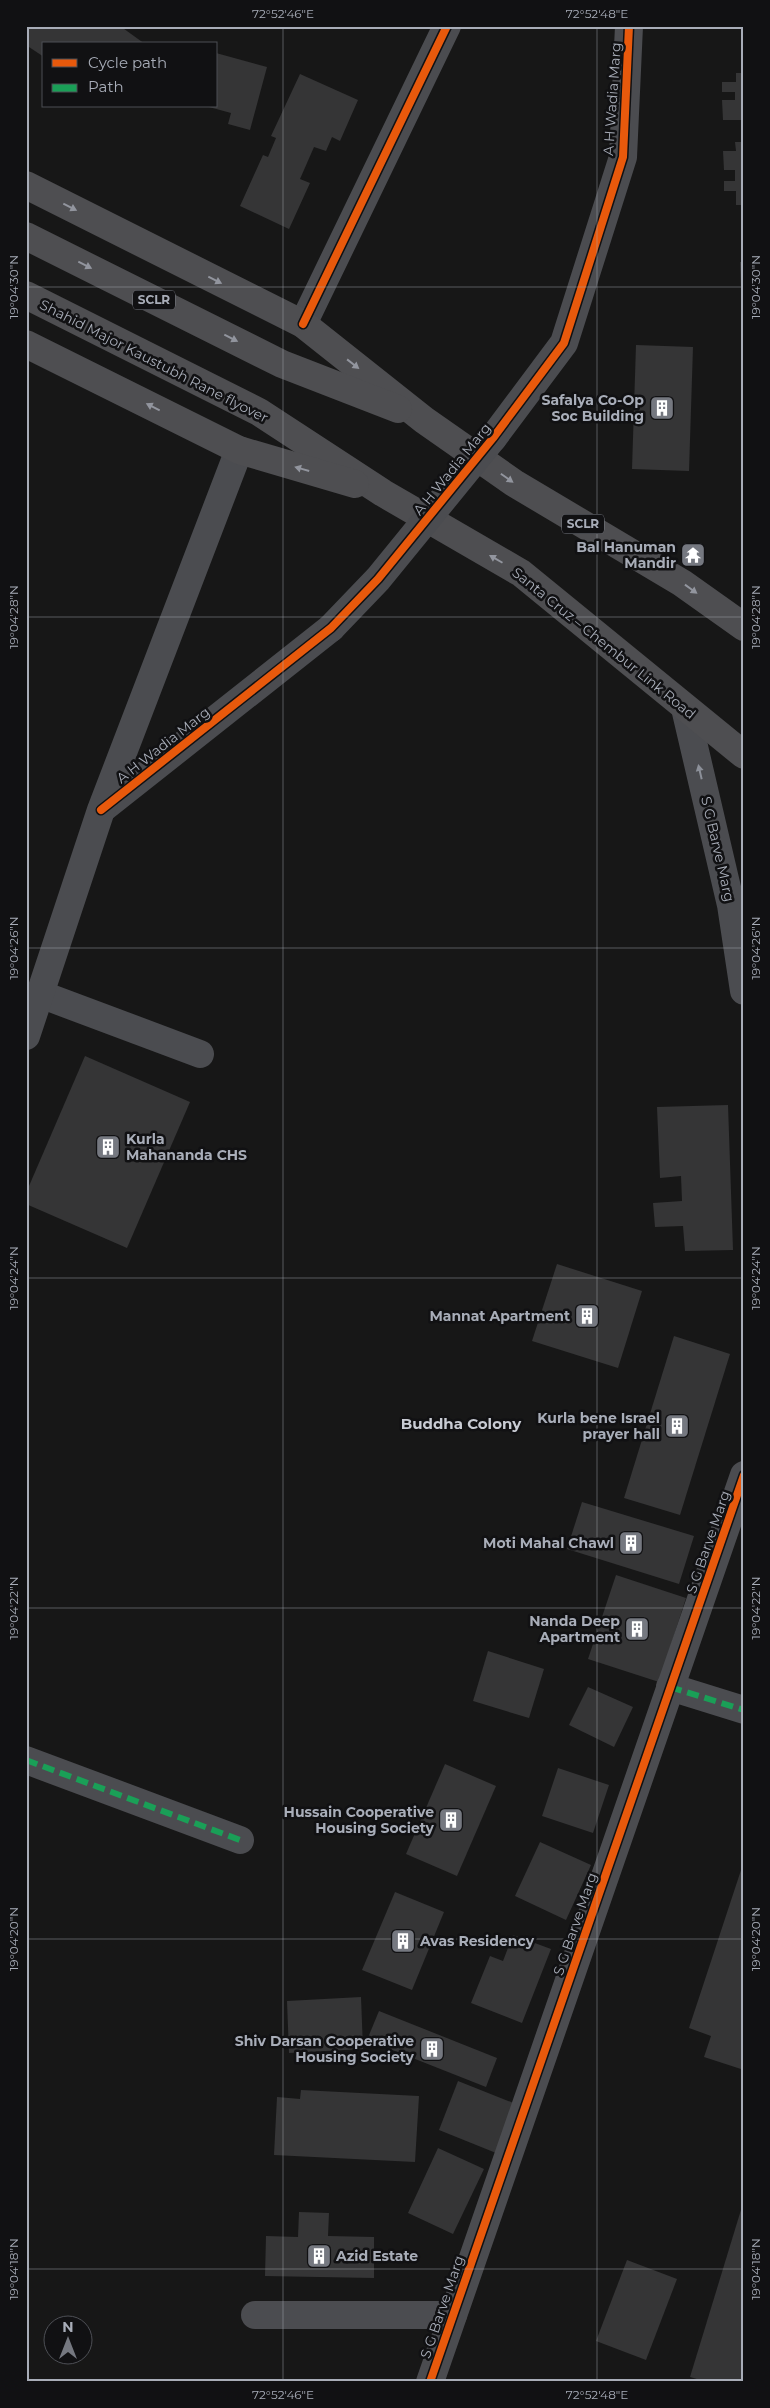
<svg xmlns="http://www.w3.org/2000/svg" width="770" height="2408" viewBox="0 0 770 2408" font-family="Montserrat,sans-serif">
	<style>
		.building { fill: #353536 }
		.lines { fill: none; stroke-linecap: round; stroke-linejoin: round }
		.minor { stroke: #4b4c50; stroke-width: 28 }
		.highway { stroke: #4e4e51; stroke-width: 28 }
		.minor-bridge { stroke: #4b4c50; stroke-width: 28 }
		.quiet { stroke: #1a9f57; stroke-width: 6; stroke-dasharray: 12 6; stroke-linecap: butt }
		.cycleway-casing { stroke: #111113; stroke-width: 11 }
		.cycleway { stroke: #e8590c; stroke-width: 8 }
		.oneway { fill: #92959e }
		.oneway2 { fill: #8c9099 }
		.ticks { fill: none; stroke: #a8adb8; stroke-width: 1; stroke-opacity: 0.45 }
		.labels { text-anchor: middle; stroke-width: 5; stroke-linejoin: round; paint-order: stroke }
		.shield { fill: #111113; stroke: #7b7e86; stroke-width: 1 }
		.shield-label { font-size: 12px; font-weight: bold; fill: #a8adb8 }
		.street-label { font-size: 14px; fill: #a8adb8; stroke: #111113 }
		.poi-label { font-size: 14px; font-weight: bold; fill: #a8adb8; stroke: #111113; text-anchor: end }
		.neighbourhood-label { font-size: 15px; font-weight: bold; fill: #c9ccd4; stroke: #111113 }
		.neatline { fill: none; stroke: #a8adb8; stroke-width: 2 }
		.ticks-label { font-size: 12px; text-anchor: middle; fill: #a8adb8 }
	</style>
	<rect width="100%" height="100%" fill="#171717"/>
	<g class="building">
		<path d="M26 26H120L145 44H44V57L26 45Z"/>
		<path d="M216 53 267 67 250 130 228 124 231 113 209 107 216 106Z"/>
		<path d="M736 73H744V205H736V191H724V181H735V170H724L723 151H736L735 142H741V120H723L722 100H735V92H722V82H736Z"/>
		<path d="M300 74 358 100 340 141 332 137 326 151 314 147 300 179 310 183 289 229 240 206 263 155 268 157 276 138 271 136Z"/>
		<path d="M740 262H744V289H741Z"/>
		<path d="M741 303H744V331H742Z"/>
		<path d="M636 345 693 347 689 471 632 469Z"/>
		<path d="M85 1056 190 1102 127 1248 26 1204V1193Z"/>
		<path d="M728 1105 733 1250 685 1251 683 1226 655 1227 653 1203 682 1201 681 1176 660 1178 657 1107Z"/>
		<path d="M557 1264 642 1291 618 1368 532 1341Z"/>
		<path d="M674 1336 730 1354 680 1515 624 1498Z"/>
		<path d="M582 1502 694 1536 679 1584 567 1549Z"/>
		<path d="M616 1575 686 1598 659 1682 588 1659Z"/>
		<path d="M488 1651 544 1669 529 1718 473 1701Z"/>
		<path d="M588 1687 633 1707 614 1747 569 1725Z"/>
		<path d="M445 1764 496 1786 457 1876 406 1854Z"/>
		<path d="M558 1768 609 1785 593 1833 542 1816Z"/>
		<path d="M540 1842 591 1865 566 1920 515 1896Z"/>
		<path d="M744 1861V2070L704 2057 711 2036 689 2028Z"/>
		<path d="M395 1892 444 1912 412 1990 362 1970Z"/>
		<path d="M513 1935 551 1949 522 2023 471 2003 490 1956 503 1961Z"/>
		<path d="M361 1997 363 2049 289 2053 287 2001Z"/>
		<path d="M379 2011 497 2058 486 2087 367 2040Z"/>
		<path d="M458 2081 521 2106 501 2155 439 2130Z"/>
		<path d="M301 2090 419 2096 415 2162 274 2155 277 2097 300 2099Z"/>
		<path d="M438 2148 484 2169 453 2234 408 2213Z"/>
		<path d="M744 2200V2382H707L690 2377Z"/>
		<path d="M299 2212 329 2213 328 2236 374 2237V2278L265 2276 266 2236 298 2237Z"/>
		<path d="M627 2260 677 2279 646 2360 596 2341Z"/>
	</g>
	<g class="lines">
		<g class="minor">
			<path d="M303 324 447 26"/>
			<path d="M493 438 564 343 623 157 629 26"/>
			<path d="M685 708 731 905 744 991"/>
			<path d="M102 809 331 628"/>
			<path d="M40 994 200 1054"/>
			<path d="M26 1036 101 810 239 450"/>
			<path d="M670 1687 744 1710"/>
			<path d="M26 1760 240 1840"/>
			<path d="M255 2315H453"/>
			<path d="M430 2382 744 1475"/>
		</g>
		<g class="highway">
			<path d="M26 185 303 324 424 420 514 483 682 583 744 627"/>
			<path d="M26 236 282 364 398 409"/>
			<path d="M26 295 259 412 383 493 521 573 744 755"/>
			<path d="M26 344 239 450 355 484"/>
		</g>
		<path class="minor-bridge" d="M331 628 378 579 493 438"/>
		<g class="quiet">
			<path d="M670 1687 744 1710"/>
			<path d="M26 1760 240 1840"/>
		</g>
		<defs>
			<g id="cycleway">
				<path d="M303 324 447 26"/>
				<path d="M101 810 331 628 378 579 493 438 564 343 623 157 629 26"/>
				<path d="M430 2382 744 1475"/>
			</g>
		</defs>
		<use href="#cycleway" class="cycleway-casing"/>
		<use href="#cycleway" class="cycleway"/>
	</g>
	<defs><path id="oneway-solid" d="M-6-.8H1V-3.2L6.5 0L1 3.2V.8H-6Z" transform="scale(1.25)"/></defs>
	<g class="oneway">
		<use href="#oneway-solid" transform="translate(70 207) rotate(27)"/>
		<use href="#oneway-solid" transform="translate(85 265) rotate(27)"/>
		<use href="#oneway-solid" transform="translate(215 280) rotate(27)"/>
		<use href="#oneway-solid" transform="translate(231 338) rotate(27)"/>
		<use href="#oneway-solid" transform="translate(353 364) rotate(38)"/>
		<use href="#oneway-solid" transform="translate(153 407) rotate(-153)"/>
		<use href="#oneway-solid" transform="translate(302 469) rotate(-164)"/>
		<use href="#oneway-solid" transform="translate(507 478) rotate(35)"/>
		<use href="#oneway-solid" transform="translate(496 559) rotate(-150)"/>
		<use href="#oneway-solid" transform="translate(691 589) rotate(36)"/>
	</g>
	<use class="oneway2" href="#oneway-solid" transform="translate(700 772) rotate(-103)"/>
	<path class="ticks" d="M283 26V2382M597 26V2382M26 287H744M26 617H744M26 948H744M26 1278H744M26 1608H744M26 1939H744M26 2269H744"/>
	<defs>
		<symbol id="building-square" viewBox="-11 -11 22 22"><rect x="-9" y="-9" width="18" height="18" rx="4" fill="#757880" stroke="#111113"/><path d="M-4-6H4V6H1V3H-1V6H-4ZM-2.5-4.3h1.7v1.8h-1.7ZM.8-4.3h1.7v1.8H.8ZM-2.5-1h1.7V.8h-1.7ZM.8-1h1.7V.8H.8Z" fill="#fff"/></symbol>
		<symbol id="temple-square" viewBox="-11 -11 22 22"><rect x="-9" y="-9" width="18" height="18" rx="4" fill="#757880" stroke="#111113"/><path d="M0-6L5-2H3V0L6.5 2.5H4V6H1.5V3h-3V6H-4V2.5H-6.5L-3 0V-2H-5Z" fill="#fff"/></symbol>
	</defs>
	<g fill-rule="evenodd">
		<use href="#building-square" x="648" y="394" width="28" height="28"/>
		<use href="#temple-square" x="679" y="541" width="28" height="28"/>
		<use href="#building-square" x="94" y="1133" width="28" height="28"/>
		<use href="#building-square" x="573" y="1302" width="28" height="28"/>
		<use href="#building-square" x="663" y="1412" width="28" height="28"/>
		<use href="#building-square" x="617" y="1529" width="28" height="28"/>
		<use href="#building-square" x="623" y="1615" width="28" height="28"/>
		<use href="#building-square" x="437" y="1806" width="28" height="28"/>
		<use href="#building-square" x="389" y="1927" width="28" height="28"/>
		<use href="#building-square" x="418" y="2035" width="28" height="28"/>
		<use href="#building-square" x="305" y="2242" width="28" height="28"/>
	</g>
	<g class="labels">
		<g class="shield">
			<rect x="133" y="290.5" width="42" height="19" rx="4"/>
			<rect x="562" y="514.5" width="42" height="19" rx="4"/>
		</g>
		<g class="shield-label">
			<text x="154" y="304">SCLR</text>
			<text x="583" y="528">SCLR</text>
		</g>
		<g class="street-label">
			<text transform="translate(612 99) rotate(-86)" y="5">A H Wadia Marg</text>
			<text transform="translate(154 361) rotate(27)" y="5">Shahid Major Kaustubh Rane flyover</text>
			<text transform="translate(452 469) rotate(-51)" y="5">A H Wadia Marg</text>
			<text transform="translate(604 643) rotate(39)" y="5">Santa Cruz – Chembur Link Road</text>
			<text transform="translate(163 745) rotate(-38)" y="5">A H Wadia Marg</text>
			<text transform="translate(718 849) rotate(77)" y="5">S G Barve Marg</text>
			<text transform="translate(708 1542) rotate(-71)" y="5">S G Barve Marg</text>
			<text transform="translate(575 1924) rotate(-71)" y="5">S G Barve Marg</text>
			<text transform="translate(442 2307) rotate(-71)" y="5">S G Barve Marg</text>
		</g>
		<g class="poi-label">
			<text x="644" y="405">Safalya Co-Op<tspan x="644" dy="16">Soc Building</tspan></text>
			<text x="676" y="552">Bal Hanuman<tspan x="676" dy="16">Mandir</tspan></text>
			<text x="126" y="1144" text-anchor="start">Kurla<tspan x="126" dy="16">Mahananda CHS</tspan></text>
			<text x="570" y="1321">Mannat Apartment</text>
			<text x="660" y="1423">Kurla bene Israel<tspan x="660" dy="16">prayer hall</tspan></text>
			<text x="614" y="1548">Moti Mahal Chawl</text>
			<text x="620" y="1626">Nanda Deep<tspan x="620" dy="16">Apartment</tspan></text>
			<text x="434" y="1817">Hussain Cooperative<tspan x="434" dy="16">Housing Society</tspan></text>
			<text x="420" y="1946" text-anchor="start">Avas Residency</text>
			<text x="414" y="2046">Shiv Darsan Cooperative<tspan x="414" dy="16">Housing Society</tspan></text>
			<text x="336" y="2261" text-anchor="start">Azid Estate</text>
		</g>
		<g class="neighbourhood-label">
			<text x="461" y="1429">Buddha Colony</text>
		</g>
	</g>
	<rect width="770" height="2408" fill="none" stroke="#111113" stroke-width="55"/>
	<rect x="42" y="42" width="175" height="65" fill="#111113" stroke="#4d4f55"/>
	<rect x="52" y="59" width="25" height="8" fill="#e8590c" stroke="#4d4f55"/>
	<text x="88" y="68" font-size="15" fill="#a8adb8">Cycle path</text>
	<rect x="52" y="84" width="25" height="8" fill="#1a9f57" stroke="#4d4f55"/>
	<text x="88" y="92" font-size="15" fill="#a8adb8">Path</text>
	<g transform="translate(68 2340)"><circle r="24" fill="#111113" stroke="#4d4f55"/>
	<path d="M0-4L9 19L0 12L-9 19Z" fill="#757880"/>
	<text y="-8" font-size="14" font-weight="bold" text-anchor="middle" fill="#a8adb8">N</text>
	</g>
	<rect x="28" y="28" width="714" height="2352" class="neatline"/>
	<g class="ticks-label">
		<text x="283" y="18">72°52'46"E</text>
		<text x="597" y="18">72°52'48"E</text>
		<text transform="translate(14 287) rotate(-90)" y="4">19°04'30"N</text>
		<text transform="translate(756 287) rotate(-90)" y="4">19°04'30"N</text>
		<text transform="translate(14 617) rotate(-90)" y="4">19°04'28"N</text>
		<text transform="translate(756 617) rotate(-90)" y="4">19°04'28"N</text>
		<text transform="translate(14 948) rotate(-90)" y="4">19°04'26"N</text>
		<text transform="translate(756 948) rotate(-90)" y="4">19°04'26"N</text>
		<text transform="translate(14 1278) rotate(-90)" y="4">19°04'24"N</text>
		<text transform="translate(756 1278) rotate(-90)" y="4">19°04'24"N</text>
		<text transform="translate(14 1608) rotate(-90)" y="4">19°04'22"N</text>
		<text transform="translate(756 1608) rotate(-90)" y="4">19°04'22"N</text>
		<text transform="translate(14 1939) rotate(-90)" y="4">19°04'20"N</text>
		<text transform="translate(756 1939) rotate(-90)" y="4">19°04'20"N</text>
		<text transform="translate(14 2269) rotate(-90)" y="4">19°04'18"N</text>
		<text transform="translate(756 2269) rotate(-90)" y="4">19°04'18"N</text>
		<text x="283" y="2399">72°52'46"E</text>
		<text x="597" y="2399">72°52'48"E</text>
	</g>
</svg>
